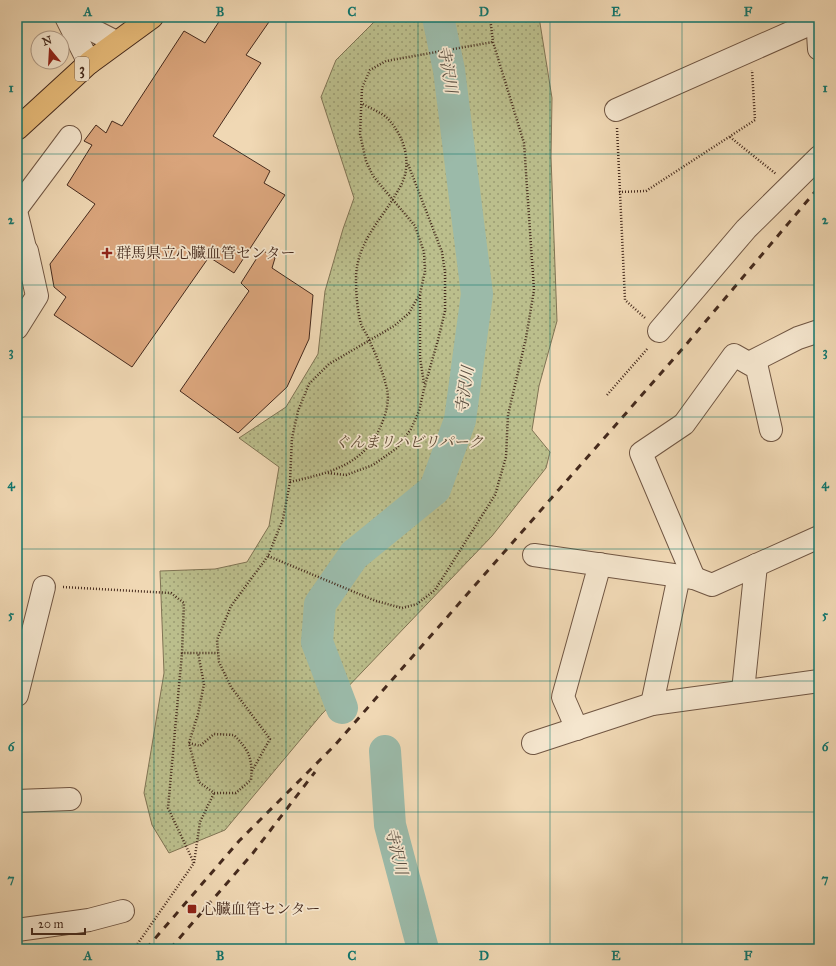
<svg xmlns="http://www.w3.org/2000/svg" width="836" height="966" viewBox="0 0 836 966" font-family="'IM FELL Great Primer','Noto Serif JP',serif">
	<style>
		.park { fill: url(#park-dots); stroke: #807454 }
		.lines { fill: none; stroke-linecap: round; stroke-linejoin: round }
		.river { stroke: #9bbaa9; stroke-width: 32 }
		.building { fill: #daa57c; stroke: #452a1d }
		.minor-casing { stroke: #705643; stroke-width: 24 }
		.major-casing { stroke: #452a1d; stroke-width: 24 }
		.path { stroke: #452a1d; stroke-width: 2.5; stroke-dasharray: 1 2; stroke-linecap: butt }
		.minor { stroke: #f5e6ce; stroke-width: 22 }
		.major { stroke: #e8bc7a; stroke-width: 22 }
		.rail { stroke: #452a1d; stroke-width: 3; stroke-dasharray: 7 7; stroke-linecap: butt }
		.grid { fill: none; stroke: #0f766e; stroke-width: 1; stroke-opacity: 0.55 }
		.poi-dot { fill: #8f2418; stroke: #f5e6ce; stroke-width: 1.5 }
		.labels { text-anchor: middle; stroke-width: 3.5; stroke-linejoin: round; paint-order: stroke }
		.shield { fill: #f5e6ce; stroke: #7a6252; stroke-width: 1 }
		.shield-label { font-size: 14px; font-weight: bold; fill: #452a1d }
		.poi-label { font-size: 15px; fill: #452a1d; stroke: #f5e6ce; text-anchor: start }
		.park-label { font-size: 15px; font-style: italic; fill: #5d4833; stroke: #f5e6ce }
		.water-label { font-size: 16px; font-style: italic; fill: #5a4e40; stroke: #f5e6ce }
		.neatline { fill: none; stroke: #0f766e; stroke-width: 1.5 }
		.grid-label { font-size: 13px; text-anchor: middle; font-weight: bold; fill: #0f766e }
	</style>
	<defs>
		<pattern id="park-dots" width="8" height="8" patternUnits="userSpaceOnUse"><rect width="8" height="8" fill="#bbbe8c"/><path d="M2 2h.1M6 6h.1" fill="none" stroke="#9a9b72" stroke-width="1.8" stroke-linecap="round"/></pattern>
	</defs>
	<rect width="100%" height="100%" fill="#f0d8b4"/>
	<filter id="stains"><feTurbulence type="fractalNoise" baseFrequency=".005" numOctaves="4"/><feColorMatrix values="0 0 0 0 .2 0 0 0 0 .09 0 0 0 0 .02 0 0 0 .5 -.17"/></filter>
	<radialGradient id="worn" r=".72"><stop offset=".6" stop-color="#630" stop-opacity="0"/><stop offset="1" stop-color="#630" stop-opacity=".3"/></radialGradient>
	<path class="park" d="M379 17H539L552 98 551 157 557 321 539 386 532 430 550 452 546 468 492 536 321 715 225 830 169 853 152 825 144 793 164 673 160 571 215 569 247 562 269 526 279 467 239 438 286 407 318 354 325 291 343 229 354 198 321 97 336 60Z"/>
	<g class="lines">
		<g class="river">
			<path d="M342 708 317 642 320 604 354 555 435 489 460 420 477 294 449 70 438 17"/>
			<path d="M385 751 390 825 423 949"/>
		</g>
	</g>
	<g class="building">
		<path d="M222 17H268L271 19 246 55 261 63 213 136 270 171 264 183 285 195 234 273 209 257 132 367 54 315 66 297 54 287 50 264 95 204 67 185 92 145 84 141 96 125 106 133 112 121 122 126 184 31 205 43Z"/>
		<path d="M262 250 275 258 272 268 313 295 309 339 287 387 238 433 180 391 249 291 241 283Z"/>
	</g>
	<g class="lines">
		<defs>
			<g id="minor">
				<path d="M66 17 89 63"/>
				<path d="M67 17 116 42"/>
				<path d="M817 17 819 49"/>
				<path d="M616 110 819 20"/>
				<path d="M17 208 70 137"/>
				<path d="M17 215 26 252"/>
				<path d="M17 253 27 251 37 296 17 328"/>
				<path d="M659 331 746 229 819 157"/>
				<path d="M749 363 798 338 819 331"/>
				<path d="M534 555 694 578 712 585 819 537"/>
				<path d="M694 578 641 453 684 424 734 355 757 368 771 430"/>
				<path d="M743 691 756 565"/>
				<path d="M17 695 44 587"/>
				<path d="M652 704 679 576"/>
				<path d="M577 729 563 697 600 564"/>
				<path d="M533 743 652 704 819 681"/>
				<path d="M17 801 70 799"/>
				<path d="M17 930 89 920 123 911"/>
			</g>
			<path id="major" d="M17 129 89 63 152 17"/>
		</defs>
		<use href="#minor" class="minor-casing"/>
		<use href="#major" class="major-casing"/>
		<g class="path">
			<path d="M617 128 625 300 645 318"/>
			<path d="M730 137 776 174"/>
			<path d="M619 192 646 191 755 120 752 70"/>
			<path d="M420 295V358L424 383"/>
			<path d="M607 395 648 348"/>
			<path d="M328 473 346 475 373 465 397 448 411 429 419 411 425 385 438 340 445 311V272L442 252 408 164"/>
			<path d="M290 482C329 473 366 465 382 423 387 411 390 398 386 385 382 370 376 354 369 340 367 334 363 329 361 324 357 310 356 293 356 278 357 240 383 219 400 187 413 165 405 136 387 118 381 112 369 108 361 103"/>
			<path d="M268 556 376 601 402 608 417 604 435 590 495 495 506 457 508 415 526 338 534 290 524 143 493 42 490 17"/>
			<path d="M63 587 171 593 184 603 182 653H218"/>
			<path d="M189 743 200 746 214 734 234 735C249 750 253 759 251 780L236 793H214L199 782 189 743 198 714 204 684 198 653"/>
			<path d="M252 771 270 739 231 687 219 662 217 640 231 606 268 556 283 519 290 482 292 438 298 411 309 384 329 364 394 326 409 313 420 294 425 271 424 252 415 226 373 176 366 161 360 134 362 88 370 70 386 61 493 42"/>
			<path d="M194 863 200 822 214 793"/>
			<path d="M134 949 194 863 168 808 182 653"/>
		</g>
		<use href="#minor" class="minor"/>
		<use href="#major" class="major"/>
		<g class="rail">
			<path d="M146 949 239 841 335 745 684 347 819 187"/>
			<path d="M170 949 253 853 315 772"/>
		</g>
	</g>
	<path class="grid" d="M154 17V949M286 17V949M418 17V949M550 17V949M682 17V949M17 154H819M17 285H819M17 417H819M17 549H819M17 681H819M17 812H819"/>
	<g class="poi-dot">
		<path d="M105 247h4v4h4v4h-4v4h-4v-4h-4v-4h4z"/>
		<rect x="187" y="904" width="10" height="10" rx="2"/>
	</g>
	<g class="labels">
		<rect class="shield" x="75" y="57" width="14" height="24" rx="3"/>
		<g class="shield-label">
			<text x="82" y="74">3</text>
		</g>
		<g class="poi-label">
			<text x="116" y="258">群馬県立心臓血管センター</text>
			<text x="201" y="914">心臓血管センター</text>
		</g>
		<g class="park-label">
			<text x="409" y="447">ぐんまリハビリパーク</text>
		</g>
		<g class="water-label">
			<text transform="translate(448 69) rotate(80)" y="6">寺沢川</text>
			<text transform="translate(464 390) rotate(-82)" y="6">寺沢川</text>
			<text transform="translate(397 851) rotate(76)" y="6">寺沢川</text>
		</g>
	</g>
	<rect width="836" height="966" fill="none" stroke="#f0d8b4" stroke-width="44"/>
	<g transform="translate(50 50) rotate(342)"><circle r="19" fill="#f5e6ce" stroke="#af9b87"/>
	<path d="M0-3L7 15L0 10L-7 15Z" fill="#8f2418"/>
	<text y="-6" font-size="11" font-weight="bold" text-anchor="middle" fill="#452a1d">N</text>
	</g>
	<path d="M32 928v6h53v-6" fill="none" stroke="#452a1d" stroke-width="2"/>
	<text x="38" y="928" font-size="12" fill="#452a1d" stroke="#f5e6ce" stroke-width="3" paint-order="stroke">20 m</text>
	<rect x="22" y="22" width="792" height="922" class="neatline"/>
	<g class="grid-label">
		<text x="88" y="16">A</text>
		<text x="220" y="16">B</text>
		<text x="352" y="16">C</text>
		<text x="484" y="16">D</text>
		<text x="616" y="16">E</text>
		<text x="748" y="16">F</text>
		<text x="11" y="92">1</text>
		<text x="825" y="92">1</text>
		<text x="11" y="224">2</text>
		<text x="825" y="224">2</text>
		<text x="11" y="356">3</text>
		<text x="825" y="356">3</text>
		<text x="11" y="488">4</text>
		<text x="825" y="488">4</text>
		<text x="11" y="619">5</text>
		<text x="825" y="619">5</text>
		<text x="11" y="751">6</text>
		<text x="825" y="751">6</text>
		<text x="11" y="883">7</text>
		<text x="825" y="883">7</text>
		<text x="88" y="960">A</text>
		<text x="220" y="960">B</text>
		<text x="352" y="960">C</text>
		<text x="484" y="960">D</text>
		<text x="616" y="960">E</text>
		<text x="748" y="960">F</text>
	</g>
	<rect width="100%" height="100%" filter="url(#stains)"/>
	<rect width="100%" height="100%" fill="url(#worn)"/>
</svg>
